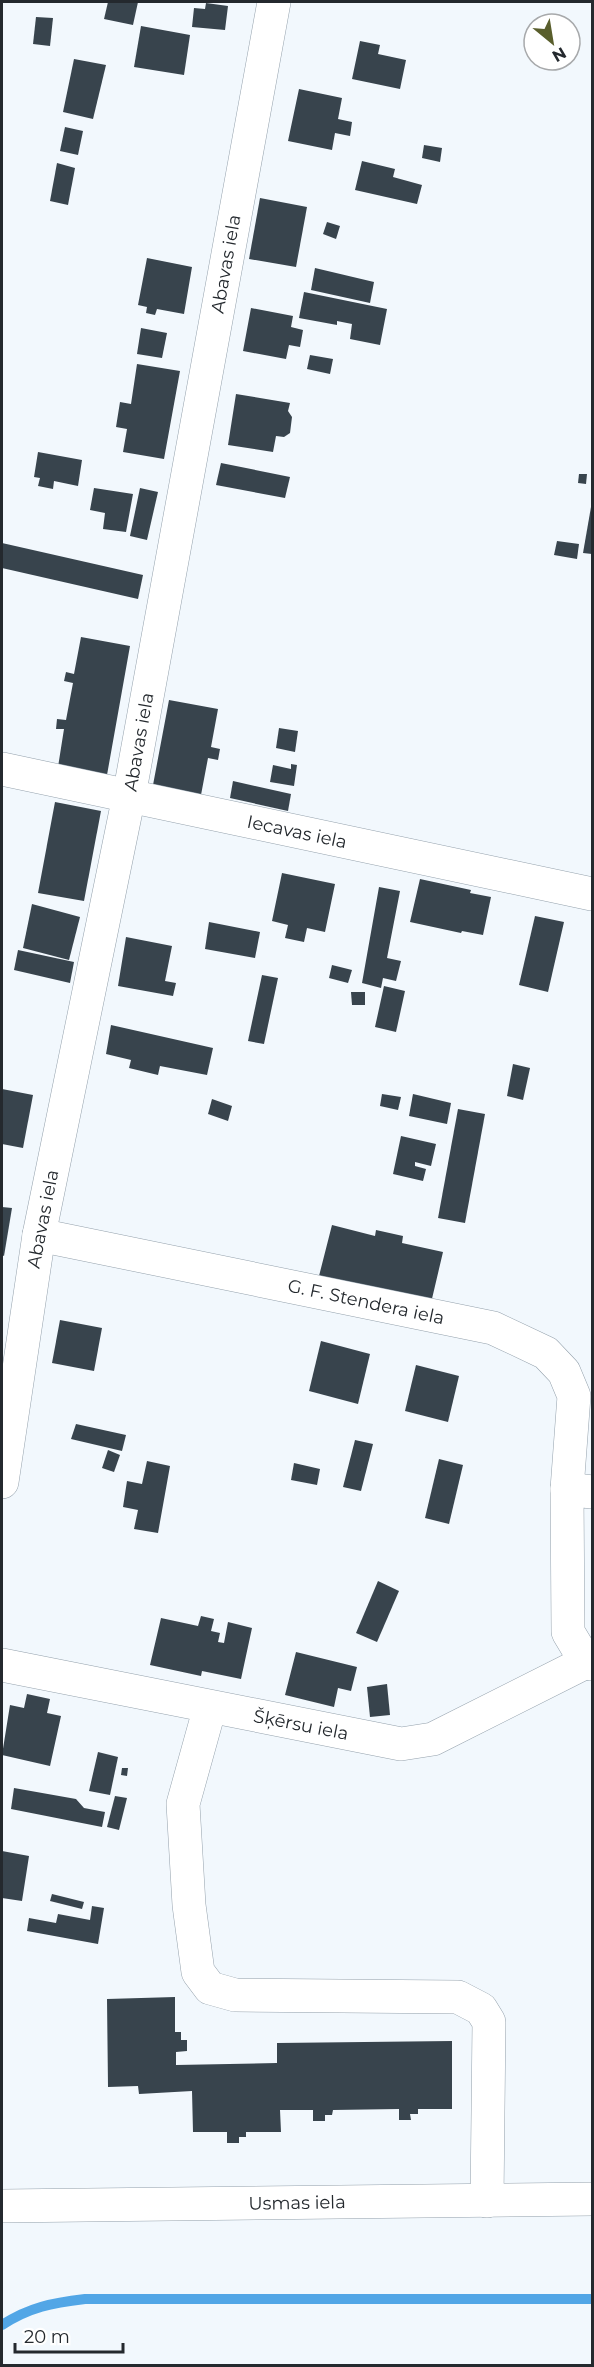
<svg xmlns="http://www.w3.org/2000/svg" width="594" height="2367" viewBox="0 0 594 2367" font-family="Montserrat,sans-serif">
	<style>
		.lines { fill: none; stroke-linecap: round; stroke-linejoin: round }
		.stream { stroke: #52a6e6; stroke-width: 10 }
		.building { fill: #38444d }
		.minor-casing { stroke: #94a1ac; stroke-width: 34 }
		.minor { stroke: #fff; stroke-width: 33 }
		.labels { text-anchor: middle; stroke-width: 6; stroke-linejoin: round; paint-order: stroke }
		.street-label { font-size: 18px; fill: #24292e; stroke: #fff }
	</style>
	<rect width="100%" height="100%" fill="#f2f8fd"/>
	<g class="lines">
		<path class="stream" d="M2 2325C30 2307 52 2303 85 2299H592"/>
	</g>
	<g class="building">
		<path d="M108 2H138L133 25 104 19Z"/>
		<path d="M206 3 228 6 225 30 192 27 194 8 205 9Z"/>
		<path d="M36 17 53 18 50 46 33 44Z"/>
		<path d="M141 26 190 35 184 75 134 67Z"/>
		<path d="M360 41 380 45 378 54 406 60 400 89 352 79Z"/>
		<path d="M74 59 106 65 93 119 63 112Z"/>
		<path d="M299 89 342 98 338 119 352 122 350 136 335 133 332 150 288 141Z"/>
		<path d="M65 127 83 131 78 155 60 151Z"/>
		<path d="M424 145 442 148 440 162 422 158Z"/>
		<path d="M362 161 395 169 393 177 422 185 417 204 355 190Z"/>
		<path d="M57 163 75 168 68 205 50 201Z"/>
		<path d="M260 198 307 207 296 267 249 259Z"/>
		<path d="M327 222 340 226 336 239 323 234Z"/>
		<path d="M147 258 192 267 184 314 157 309 155 315 146 313 147 307 138 305Z"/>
		<path d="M315 268 374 282 370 303 311 290Z"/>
		<path d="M304 292 387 309 380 345 350 339 352 324 337 321V325L299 318Z"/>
		<path d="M251 308 293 316 291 327 303 330 300 347 289 345 286 359 243 351Z"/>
		<path d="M141 328 167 333 162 358 137 354Z"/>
		<path d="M310 355 333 359 330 374 307 369Z"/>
		<path d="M137 364 180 371 164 459 123 452 127 429 116 427 120 402 131 404Z"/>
		<path d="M236 394 290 403 288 411 292 417 290 433 284 437 276 436 273 452 228 445Z"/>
		<path d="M38 452 82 460 78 486 54 481 53 489 38 486 40 478 34 477Z"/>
		<path d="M221 463 290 477 285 498 216 485Z"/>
		<path d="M579 474H587L586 484 578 483Z"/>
		<path d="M94 488 133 494 126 532 103 529 105 513 90 510Z"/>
		<path d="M140 488 158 492 147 540 130 536Z"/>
		<path d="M591 507H592V554L583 553Z"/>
		<path d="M557 541 579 544 577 559 554 555Z"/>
		<path d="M2 543 143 575 138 599 2 568Z"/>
		<path d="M81 637 130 646 107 775 58 767 64 729H56L57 719 66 720 73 683 64 681 66 672 74 674Z"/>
		<path d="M169 700 218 709 211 747 220 749 218 760 208 758 201 795 153 785Z"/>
		<path d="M279 728 298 731 295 752 276 748Z"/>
		<path d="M291 764 297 765 294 786 270 782 273 765 291 769Z"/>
		<path d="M233 781 291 794 288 811 230 798Z"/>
		<path d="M55 802 101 811 84 901 38 893Z"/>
		<path d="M282 873 335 884 325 932 307 928 304 942 285 938 288 925 272 921Z"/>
		<path d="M420 879 471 890 470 893 491 897 483 935 462 931 461 933 410 922Z"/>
		<path d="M379 887 400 891 387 958 401 961 396 981 383 978 381 988 362 983Z"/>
		<path d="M32 904 80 917 69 960 23 948Z"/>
		<path d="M535 916 564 922 548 992 519 985Z"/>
		<path d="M209 922 260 932 255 958 205 949Z"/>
		<path d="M126 937 172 946 165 981 176 983 173 996 118 986Z"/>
		<path d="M18 950 74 962 70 983 14 970Z"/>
		<path d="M332 965 352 970 348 983 329 978Z"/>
		<path d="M262 975 278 978 264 1044 248 1041Z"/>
		<path d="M384 986 405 991 396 1032 375 1027Z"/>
		<path d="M351 992H365V1005H352Z"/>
		<path d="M111 1025 213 1048 207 1075 160 1066 158 1075 129 1068 131 1060 106 1054Z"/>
		<path d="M513 1064 530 1068 523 1100 507 1096Z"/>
		<path d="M2 1089 33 1095 23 1148 2 1144Z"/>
		<path d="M382 1094 401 1097 398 1110 380 1106Z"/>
		<path d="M413 1094 451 1103 447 1124 409 1116Z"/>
		<path d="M212 1099 232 1106 228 1121 208 1114Z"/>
		<path d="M458 1109 485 1114 465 1223 438 1218Z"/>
		<path d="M401 1136 436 1144 431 1166 415 1162V1166L426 1169 423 1181 393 1174Z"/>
		<path d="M2 1207 12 1208 4 1256 2 1255Z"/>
		<path d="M332 1225 375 1236 376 1230 403 1236 402 1243 443 1252 431 1303 319 1276Z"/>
		<path d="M60 1320 102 1328 94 1371 52 1363Z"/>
		<path d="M321 1341 370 1354 358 1404 309 1391Z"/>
		<path d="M416 1365 459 1376 448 1422 405 1411Z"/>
		<path d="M76 1424 126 1435 122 1451 71 1439Z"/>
		<path d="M355 1440 373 1444 361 1491 343 1487Z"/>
		<path d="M108 1450 120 1455 114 1472 102 1468Z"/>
		<path d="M439 1459 463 1465 449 1524 425 1518Z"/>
		<path d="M147 1461 170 1466 158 1533 134 1529 138 1510 123 1507 127 1481 142 1484Z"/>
		<path d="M294 1463 320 1469 317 1485 291 1480Z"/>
		<path d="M378 1581 399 1591 377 1642 356 1633Z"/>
		<path d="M201 1616 214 1619 211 1631 220 1633 218 1642 224 1643 228 1622 252 1628 241 1679 202 1671 201 1676 150 1665 161 1618 198 1626Z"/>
		<path d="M296 1652 357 1667 351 1691 338 1688 334 1707 285 1695Z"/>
		<path d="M387 1684 390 1715 370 1717 367 1687Z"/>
		<path d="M27 1694 50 1699 47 1713 61 1716 50 1766 2 1755 10 1705 24 1708Z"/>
		<path d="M98 1752 118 1757 110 1795 89 1791Z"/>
		<path d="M122 1768H128L127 1776 121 1775Z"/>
		<path d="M14 1788 76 1799 84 1808 105 1812 102 1827 11 1809Z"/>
		<path d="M115 1796 127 1798 119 1830 107 1827Z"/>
		<path d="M2 1851 29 1856 22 1901 2 1898Z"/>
		<path d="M52 1894 84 1902 82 1909 50 1901Z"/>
		<path d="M92 1906 104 1908 98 1944 27 1931 29 1918 56 1923 58 1914 90 1920Z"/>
		<path d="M175 1997V2032H181V2040H187V2051L176 2052V2065L277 2063V2043L452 2041V2109H418V2114H410L411 2120H399V2109L333 2110 332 2115H325V2121H313V2110H280L281 2132H246V2137H239V2143H227V2132H193L192 2091 139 2094 138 2086 108 2087 107 1999Z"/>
	</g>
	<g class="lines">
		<defs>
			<g id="minor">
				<path d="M2 769 592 894"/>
				<path d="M39 1235 493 1328 546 1353 564 1372 574 1396 567 1489"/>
				<path d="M2 1482 39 1235 129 796 274 2"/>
				<path d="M592 1492 567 1489 568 1632 586 1662 592 1664"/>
				<path d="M2 1665 401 1744 433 1739 586 1662"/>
				<path d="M210 1707 183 1804 189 1905 198 1972 210 1988 235 1995 458 1997 481 2009 489 2022 487 2201"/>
				<path d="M2 2206 592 2199"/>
			</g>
		</defs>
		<use href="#minor" class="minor-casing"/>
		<use href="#minor" class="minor"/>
	</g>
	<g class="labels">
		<g class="street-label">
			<text transform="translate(226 264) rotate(-80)" y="6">Abavas iela</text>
			<text transform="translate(139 742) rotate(-80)" y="6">Abavas iela</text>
			<text transform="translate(297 832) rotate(12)" y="6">Iecavas iela</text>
			<text transform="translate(43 1219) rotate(-79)" y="6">Abavas iela</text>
			<text transform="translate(366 1302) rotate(12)" y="6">G. F. Stendera iela</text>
			<text transform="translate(301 1725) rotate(11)" y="6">Šķērsu iela</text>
			<text transform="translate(297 2203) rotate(-1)" y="6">Usmas iela</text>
		</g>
	</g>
	<rect width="594" height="2367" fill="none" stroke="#24292e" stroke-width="6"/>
	<g transform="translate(552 42) rotate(150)"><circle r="28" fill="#ffffff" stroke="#a7a9ab" stroke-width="1.5"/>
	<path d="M0-4.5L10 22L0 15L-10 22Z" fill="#595e2c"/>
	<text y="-9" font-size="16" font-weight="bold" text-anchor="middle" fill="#24292e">N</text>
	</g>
	<path d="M15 2343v9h108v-9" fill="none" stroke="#24292e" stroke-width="3"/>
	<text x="24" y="2343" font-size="18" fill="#24292e" stroke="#ffffff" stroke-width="4.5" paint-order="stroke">20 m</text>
</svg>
